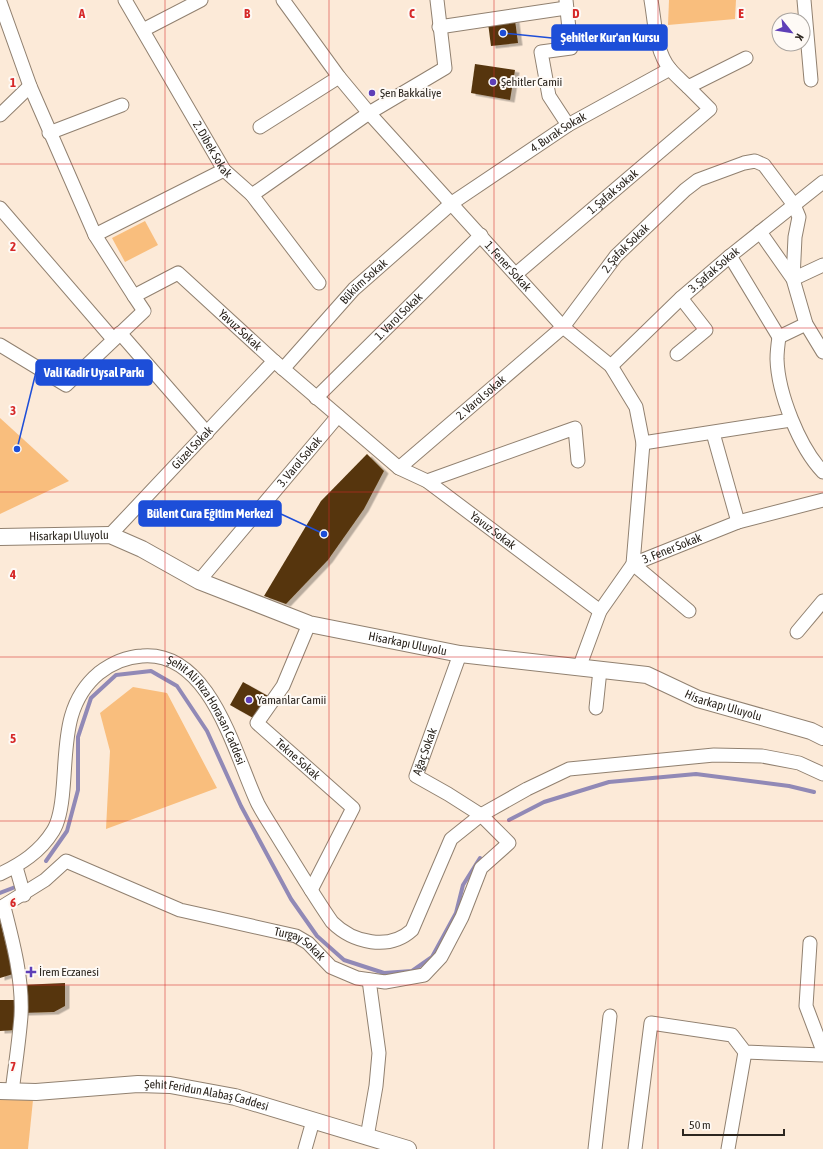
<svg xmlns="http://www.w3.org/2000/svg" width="823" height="1149" viewBox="0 0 823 1149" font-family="'Asap Condensed',sans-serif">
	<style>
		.green { fill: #f9be7d }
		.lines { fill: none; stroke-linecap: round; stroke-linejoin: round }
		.stream { stroke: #9189b6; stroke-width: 4 }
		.building { fill: #56360d; filter: url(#shadow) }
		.minor-casing { stroke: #918170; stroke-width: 15 }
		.tertiary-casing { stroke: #918170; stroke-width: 18 }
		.minor { stroke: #fff; stroke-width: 13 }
		.tertiary { stroke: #fff; stroke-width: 16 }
		.grid { fill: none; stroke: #d62828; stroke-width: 1; stroke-opacity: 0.55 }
		.poi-dot { fill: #5e3fb7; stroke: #fefaf6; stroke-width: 1.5 }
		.labels { text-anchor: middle; stroke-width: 4; stroke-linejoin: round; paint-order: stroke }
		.poi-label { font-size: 12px; fill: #2c261f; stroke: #fefaf6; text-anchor: start }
		.street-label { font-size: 12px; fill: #2c261f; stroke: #fefaf6 }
		.grid-label { font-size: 13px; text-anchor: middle; font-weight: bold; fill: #d62828; stroke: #fefaf6; stroke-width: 4; stroke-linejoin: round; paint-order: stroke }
		.leader { fill: none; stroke: #1d4ed8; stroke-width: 1.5 }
		.callout-dot { fill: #1d4ed8; stroke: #fefaf6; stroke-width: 1.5 }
		.callout { fill: #1d4ed8; stroke: #1d4ed8; stroke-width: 1.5 }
		.callout-label { font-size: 13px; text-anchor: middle; font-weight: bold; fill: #fff }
	</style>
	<defs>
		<filter id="shadow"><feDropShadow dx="4.5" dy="2.5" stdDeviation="0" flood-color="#0004"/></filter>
	</defs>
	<rect width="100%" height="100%" fill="#fcead8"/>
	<g class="green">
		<path d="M669 0H736L735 19 668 25Z"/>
		<path d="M145 221 158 245 125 262 112 238Z"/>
		<path d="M0 418 69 481 0 514Z"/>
		<path d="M133 687 167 693 217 788 106 829 110 751 100 713Z"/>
		<path d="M0 1097 33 1100 28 1149H0Z"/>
	</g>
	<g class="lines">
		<g class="stream">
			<path d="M509 820 544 802 609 782 696 774 789 786 814 792"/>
			<path d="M46 861 67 831 78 790V737L91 698 116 675 151 671 177 686 207 731 241 806 291 899 317 936 344 960 384 973 412 971 432 957 456 913 463 885 480 858"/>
			<path d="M0 893 18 886"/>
		</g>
	</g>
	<g class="building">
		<path d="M515 20 518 43 491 46 488 23Z"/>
		<path d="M475 64 515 70 510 100 471 93Z"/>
		<path d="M367 454 384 471 364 509 328 560 286 604 264 596 321 501Z"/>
		<path d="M243 682 268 696 255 719 230 705Z"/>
		<path d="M0 920 13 974 0 978Z"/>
		<path d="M65 983V1006L54 1012 21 1013 20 985Z"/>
		<path d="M0 1000H15L16 1030 0 1031Z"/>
	</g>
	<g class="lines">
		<defs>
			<g id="minor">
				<path id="s1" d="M125 0 224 170 252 195 319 283"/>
				<path id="s2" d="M283 0 339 77 369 113 563 327 611 366 636 407 643 443 633 564 689 611"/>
				<path d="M566 0 571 48 541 52 549 96 568 125"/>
				<path d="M651 0C655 22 655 51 670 69 676 76 682 81 688 87L746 58"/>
				<path d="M804 0 811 80"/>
				<path id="s3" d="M0 2 30 86 95 235 134 296 178 273 274 361 399 468 427 481 600 611"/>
				<path d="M439 27 566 8"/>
				<path d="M143 30 201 0"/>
				<path d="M0 115 30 86"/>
				<path d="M260 127 339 77"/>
				<path d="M49 133 122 105"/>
				<path d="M252 195 369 113 445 68 437 0"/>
				<path d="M0 208 113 339"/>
				<path d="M760 232 793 279 806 324 823 352"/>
				<path d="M95 235 224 170"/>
				<path d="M730 256 779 337"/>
				<path id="s4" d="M516 274 710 109 688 87"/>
				<path d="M120 333 207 433"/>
				<path d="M779 337C778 344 777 352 777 359 778 393 799 447 823 472"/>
				<path d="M779 337 806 324"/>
				<path d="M0 345 66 385 144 311 134 296"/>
				<path d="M677 354 706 330 681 298"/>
				<path id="s5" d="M611 366 681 298 730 256 823 182"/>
				<path id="s6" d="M283 369 354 289 452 203 568 125 670 69"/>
				<path id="s7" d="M316 398 481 235"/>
				<path d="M713 433 738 522"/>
				<path d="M643 443 791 420"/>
				<path id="s8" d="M399 468 563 327 616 256 685 190 698 180 744 163 755 161 764 165 794 205 799 217 795 237 793 279 823 265"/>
				<path d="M427 481 575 428 578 461"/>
				<path id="s9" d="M110 535 274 361"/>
				<path id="s10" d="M199 581 338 416"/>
				<path id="s11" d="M309 624 283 686 257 723 353 808 311 890"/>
				<path d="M797 632 823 601"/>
				<path id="s12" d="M579 668 600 611 633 564 738 522 823 500"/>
				<path d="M596 708 600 670"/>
				<path d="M16 867 24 895"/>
				<path id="s13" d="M0 874C21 864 40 852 53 831 60 820 62 802 63 789 67 746 63 703 99 673 112 663 125 657 142 656 211 650 235 756 258 804 265 817 274 830 281 842 298 869 314 896 332 922 353 943 389 951 412 930L451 839 481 815 527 789 569 769 714 755 762 756 799 763 823 774"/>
				<path d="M4 907C13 942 23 980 21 1016 19 1042 15 1067 12 1092"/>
				<path id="s14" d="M0 908 45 880 66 861 180 910 296 936 308 943 331 967 357 978 385 982 424 975 441 957 462 917 481 868 509 843 481 815 448 794 416 776 460 654"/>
				<path d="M810 943 806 1006 823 1051"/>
				<path d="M367 1137 376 1086 379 1053 369 980"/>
				<path d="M305 1149 313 1121"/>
				<path d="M595 1149 610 1016"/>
				<path d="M635 1149 651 1023 732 1035 745 1052 823 1055"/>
				<path d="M728 1149 745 1052"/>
			</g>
			<g id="tertiary">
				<path id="s15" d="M0 537 110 535 142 549 199 581 309 624 460 654 647 675 698 699 811 731 823 737"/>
				<path id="s16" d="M0 1091 36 1092 138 1084 170 1085 235 1097 408 1149"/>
			</g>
		</defs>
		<use href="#minor" class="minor-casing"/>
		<use href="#tertiary" class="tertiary-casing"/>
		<use href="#minor" class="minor"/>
		<use href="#tertiary" class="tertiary"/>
	</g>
	<path class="grid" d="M165 0V1149M329 0V1149M494 0V1149M658 0V1149M0 164H823M0 328H823M0 492H823M0 657H823M0 821H823M0 985H823"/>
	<g class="poi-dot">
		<circle cx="493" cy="82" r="4"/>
		<circle cx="372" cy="93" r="4"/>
		<circle cx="249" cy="700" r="4"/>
		<path d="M29 966h4v4h4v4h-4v4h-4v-4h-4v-4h4z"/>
	</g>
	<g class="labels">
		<g class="poi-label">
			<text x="501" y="86">Şehitler Camii</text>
			<text x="380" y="97">Şen Bakkaliye</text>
			<text x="257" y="704">Yamanlar Camii</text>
			<text x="39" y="976">İrem Eczanesi</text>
		</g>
		<g class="street-label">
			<text dy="4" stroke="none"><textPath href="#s6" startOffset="365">4. Burak Sokak</textPath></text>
			<text dy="4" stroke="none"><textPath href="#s1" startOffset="173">2. Dibek Sokak</textPath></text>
			<text dy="4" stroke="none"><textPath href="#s4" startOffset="127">1. Şafak sokak</textPath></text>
			<text dy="4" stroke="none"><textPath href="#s8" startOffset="317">2. Şafak Sokak</textPath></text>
			<text dy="4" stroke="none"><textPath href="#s2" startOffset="349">1. Fener Sokak</textPath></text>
			<text dy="4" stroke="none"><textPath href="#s5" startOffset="141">3. Şafak Sokak</textPath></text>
			<text dy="4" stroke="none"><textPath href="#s6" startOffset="119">Büküm Sokak</textPath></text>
			<text dy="4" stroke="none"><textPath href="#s7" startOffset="116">1. Varol Sokak</textPath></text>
			<text dy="4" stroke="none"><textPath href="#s3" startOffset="458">Yavuz Sokak</textPath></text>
			<text dy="4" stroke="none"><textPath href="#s8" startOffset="108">2. Varol sokak</textPath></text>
			<text dy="4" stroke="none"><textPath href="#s9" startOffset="120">Güzel Sokak</textPath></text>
			<text dy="4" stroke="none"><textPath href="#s10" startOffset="156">3. Varol Sokak</textPath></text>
			<text dy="4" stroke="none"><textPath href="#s3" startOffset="782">Yavuz Sokak</textPath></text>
			<text dy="4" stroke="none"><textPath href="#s15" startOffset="69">Hisarkapı Uluyolu</textPath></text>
			<text dy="4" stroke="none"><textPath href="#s12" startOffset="160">3. Fener Sokak</textPath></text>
			<text dy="4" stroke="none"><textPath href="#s15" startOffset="429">Hisarkapı Uluyolu</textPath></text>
			<text dy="4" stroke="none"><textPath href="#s15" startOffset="753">Hisarkapı Uluyolu</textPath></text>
			<text dy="4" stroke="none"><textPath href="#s13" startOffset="377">Şehit Ali Rıza Horasan Caddesi</textPath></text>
			<text dy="4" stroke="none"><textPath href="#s14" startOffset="769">Ağaç Sokak</textPath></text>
			<text dy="4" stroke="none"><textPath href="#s11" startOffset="167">Tekne Sokak</textPath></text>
			<text dy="4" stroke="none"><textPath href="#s14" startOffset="331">Turgay Sokak</textPath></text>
			<text dy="4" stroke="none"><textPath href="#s16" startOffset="208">Şehit Feridun Alabaş Caddesi</textPath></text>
		</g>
	</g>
	<g class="grid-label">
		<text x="82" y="18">A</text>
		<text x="247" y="18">B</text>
		<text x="412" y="18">C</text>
		<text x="576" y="18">D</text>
		<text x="741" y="18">E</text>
		<text x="13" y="87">1</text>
		<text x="13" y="251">2</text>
		<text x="13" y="415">3</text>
		<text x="13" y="579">4</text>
		<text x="13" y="743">5</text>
		<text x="13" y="907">6</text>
		<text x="13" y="1071">7</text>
	</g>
	<path class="leader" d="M503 33L552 38M17 449L36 372M324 534L281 514"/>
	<g class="callout-dot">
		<circle cx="503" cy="33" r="4"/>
		<circle cx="17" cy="449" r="4"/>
		<circle cx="324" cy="534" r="4"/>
	</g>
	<g class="callout">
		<rect x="552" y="25" width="115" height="25" rx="4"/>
		<rect x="36" y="360" width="116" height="25" rx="4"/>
		<rect x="139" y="501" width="142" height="25" rx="4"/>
	</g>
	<g class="callout-label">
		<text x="610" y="42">Şehitler Kur'an Kursu</text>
		<text x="94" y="377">Vali Kadir Uysal Parkı</text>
		<text x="210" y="518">Bülent Cura Eğitim Merkezi</text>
	</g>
	<g transform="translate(791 32) rotate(120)"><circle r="19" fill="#fefaf6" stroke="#aaa5a0"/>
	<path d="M0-3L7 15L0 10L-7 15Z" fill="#5e3fb7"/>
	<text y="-6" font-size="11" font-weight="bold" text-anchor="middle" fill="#2c261f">K</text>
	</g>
	<path d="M683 1129v6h101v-6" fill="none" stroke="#2c261f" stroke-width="2"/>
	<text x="689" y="1129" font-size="12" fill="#2c261f" stroke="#fefaf6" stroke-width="3" paint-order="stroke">50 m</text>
</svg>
